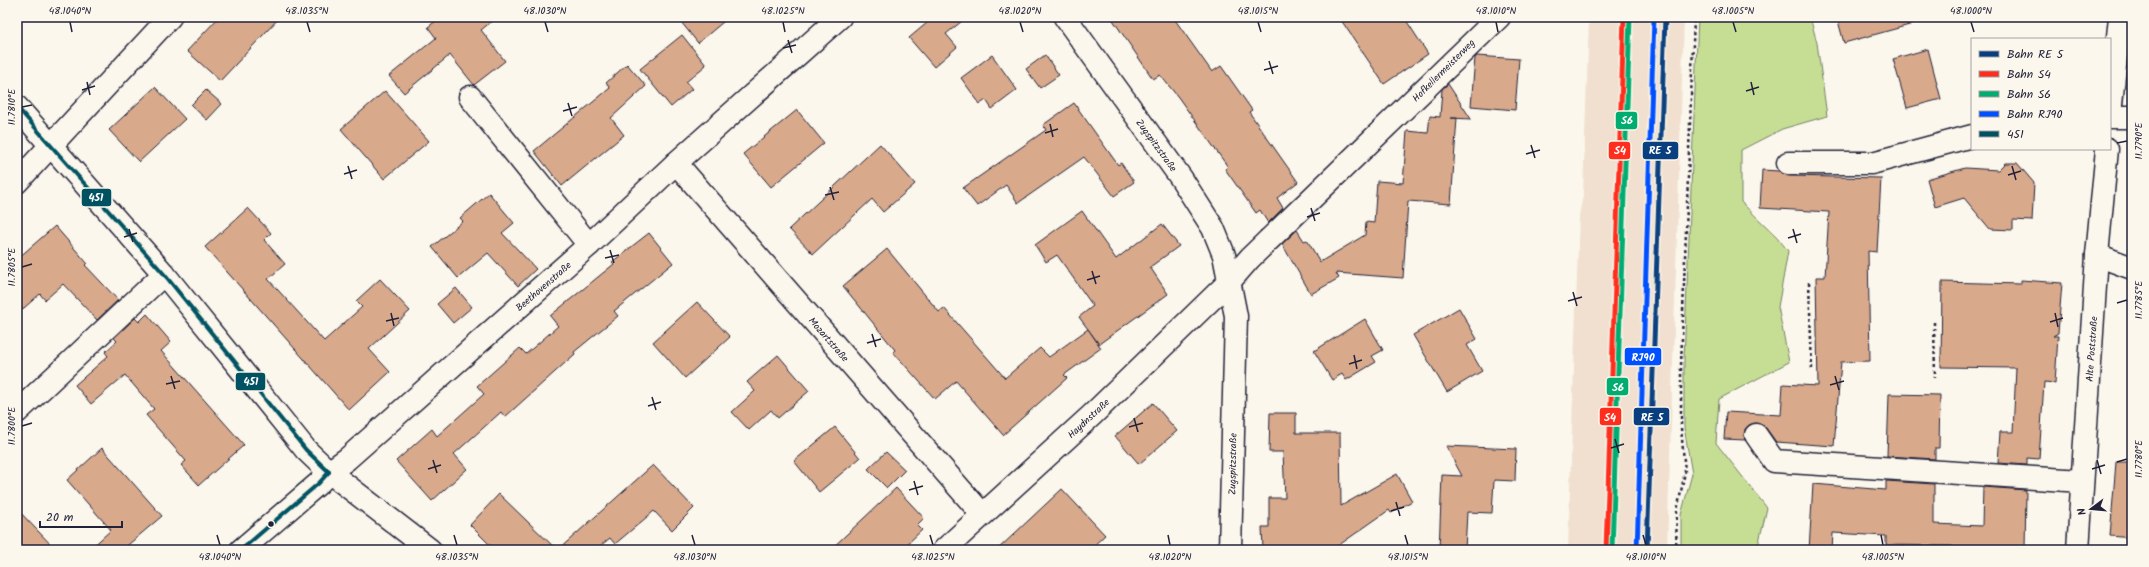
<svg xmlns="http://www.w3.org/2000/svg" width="2149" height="567" viewBox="0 0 2149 567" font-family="Kalam,sans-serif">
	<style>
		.built { fill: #f1e0cf }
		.green { fill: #c6de94; stroke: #748068 }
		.building { fill: #d9a98b; stroke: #22223b }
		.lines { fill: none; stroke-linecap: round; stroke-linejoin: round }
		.minor-casing { stroke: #22223b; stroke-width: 25 }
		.path { stroke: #22223b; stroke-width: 2.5; stroke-dasharray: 3 3; stroke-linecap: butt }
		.minor { stroke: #fbf7ec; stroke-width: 22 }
		.bus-1-casing { stroke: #fbf7ec; stroke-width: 7 }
		.bus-1 { stroke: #005262; stroke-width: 4 }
		.rail-1-casing { stroke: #fbf7ec; stroke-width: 8 }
		.rail-2-casing { stroke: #fbf7ec; stroke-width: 8 }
		.rail-3-casing { stroke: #fbf7ec; stroke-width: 8 }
		.rail-4-casing { stroke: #fbf7ec; stroke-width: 8 }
		.rail-1 { stroke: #093f7f; stroke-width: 5 }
		.rail-2 { stroke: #ff2d1d; stroke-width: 5 }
		.rail-3 { stroke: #00ac6f; stroke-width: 5 }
		.rail-4 { stroke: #0050ff; stroke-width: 5 }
		.ticks { fill: none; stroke: #22223b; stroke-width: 1.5 }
		.bus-dot { fill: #22223b; stroke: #fbf7ec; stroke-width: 1.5 }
		.labels { text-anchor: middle; stroke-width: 3.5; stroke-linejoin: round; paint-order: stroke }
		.street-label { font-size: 10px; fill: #22223b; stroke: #fbf7ec }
		.line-badge { stroke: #fbf7ec; stroke-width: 1.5 }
		.badge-label { font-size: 11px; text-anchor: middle; font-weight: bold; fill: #fff }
		.neatline { fill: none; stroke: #22223b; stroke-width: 1.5 }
		.ticks-label { font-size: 10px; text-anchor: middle; fill: #22223b }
	</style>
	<rect width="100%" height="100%" fill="#fbf7ec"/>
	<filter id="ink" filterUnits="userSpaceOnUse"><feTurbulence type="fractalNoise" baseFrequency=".025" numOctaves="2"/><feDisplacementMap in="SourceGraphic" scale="8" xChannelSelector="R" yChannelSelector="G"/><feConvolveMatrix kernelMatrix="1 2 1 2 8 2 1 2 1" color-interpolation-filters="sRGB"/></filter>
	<g filter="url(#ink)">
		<path class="built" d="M1589 17H1684L1667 550H1568L1579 215 1583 196Z"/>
		<path class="green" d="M1698 17H1810L1817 43 1827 116 1782 129 1741 150V202L1777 237 1788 251 1778 307 1789 362 1719 399 1716 443 1767 508 1757 550H1681V515L1692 474 1684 427V360Z"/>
		<g class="building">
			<path d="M219 17H280L220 81 187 51Z"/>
			<path d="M441 17H497L481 30 505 61 474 85 450 55 404 93 389 76 436 38 428 27Z"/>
			<path d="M677 17H729L698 43Z"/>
			<path d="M934 17H967L946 34 957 47 934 67 909 38Z"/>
			<path d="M1111 17H1173L1212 72 1221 66 1252 110 1249 112 1298 182 1277 198 1283 208 1268 223 1260 210 1256 213 1225 169 1228 167 1178 97 1160 75 1153 79Z"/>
			<path d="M1339 17H1404L1428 54 1384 84Z"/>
			<path d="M1837 17H1912L1913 24 1844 43Z"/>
			<path d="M682 35 706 65 686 82 692 89 671 107 640 69Z"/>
			<path d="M1928 49 1941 99 1907 108 1893 59Z"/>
			<path d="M992 55 1017 90 992 109 986 100 980 104 961 78Z"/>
			<path d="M1045 55 1059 75 1040 88 1026 69Z"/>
			<path d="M1477 56 1519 59 1515 110 1471 106 1475 58Z"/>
			<path d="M627 64 646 86 611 118 624 135 562 186 534 151 610 88 606 83Z"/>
			<path d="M1448 84 1471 119 1450 118H1457L1451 204 1408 201 1403 278 1336 273 1339 278 1311 294 1282 244 1297 230 1304 241 1307 240 1320 262 1365 235 1366 222 1374 223 1377 181 1403 183 1407 131 1428 133 1430 116 1440 117 1442 89Z"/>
			<path d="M155 87 185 119 139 162 109 130Z"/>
			<path d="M206 90 222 104 207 120 191 105Z"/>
			<path d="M385 91 429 141 384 179 341 129Z"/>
			<path d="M1074 103 1118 165 1121 163 1134 182 1114 196 1084 157 1018 203 1006 185 977 206 963 188 1046 130 1043 125Z"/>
			<path d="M797 110 824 143 771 187 743 154Z"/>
			<path d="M880 144 915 184 883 212 872 199 813 254 789 229Z"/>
			<path d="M2005 163H2017L2034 183 2032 221 2013 220V230L1990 229 1964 198 1935 207 1927 179 1965 168 1998 170Z"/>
			<path d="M1762 170 1779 171 1788 176 1881 178 1877 252 1868 251 1870 361 1841 362 1834 446 1776 442 1766 428 1755 423 1749 425 1745 429V440L1724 439 1726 412 1781 415 1783 384 1818 386 1816 277H1825L1829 212 1760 208Z"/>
			<path d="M489 193 514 223 502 233 536 269 518 286 488 253 458 278 432 247 463 221 460 218Z"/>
			<path d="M248 208 271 233 264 240 285 264 268 279 324 341 362 307 356 301 380 279 410 311 369 349 390 372 349 410 205 247Z"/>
			<path d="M1082 211 1116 259 1162 224 1179 246 1150 267 1168 294 1099 344 1079 317 1093 306 1057 255 1046 262 1035 245Z"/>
			<path d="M55 226 87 263 85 265 118 300 97 320 63 284 45 300 40 294 17 314V259Z"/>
			<path d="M649 233 673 263 614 311 618 316 574 352 575 354 505 417 501 412 454 454 467 469 432 501 396 461 432 429 437 436 484 394 477 386 520 348 526 354 558 326 550 316 614 264 612 262Z"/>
			<path d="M887 249 939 312 944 308 1005 378 1040 348 1049 357 1088 329 1101 348 1064 375 1067 378 1003 435 956 381 935 399 893 352 895 350 843 286Z"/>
			<path d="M2021 280 2062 283 2058 333 2053 336H2058L2055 383 2044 382 2039 459 2027 458V465L1998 463 2000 432H2013L2016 368 1941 367 1942 282 2021 284Z"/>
			<path d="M456 288 472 307 453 323 437 304Z"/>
			<path d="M697 302 730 337 685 378 653 342Z"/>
			<path d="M1459 308 1477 339 1467 345 1482 371 1447 392 1413 335Z"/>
			<path d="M147 314 171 342 161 351 244 445 199 485 181 465 186 461 146 415 154 409 125 375 91 404 75 385 108 356 105 352 117 341 114 338 135 318 139 322Z"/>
			<path d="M1365 319 1383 350 1372 356 1376 362 1346 380 1342 374 1332 380 1314 351Z"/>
			<path d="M778 355 809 391 778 418 771 410 749 430 732 412 755 391 747 382Z"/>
			<path d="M1889 394 1940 395 1939 448H1935V459L1887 456Z"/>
			<path d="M1153 403 1177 431 1139 464 1115 436Z"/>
			<path d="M1270 413H1296V433H1340L1341 506 1397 474 1412 501 1391 513 1389 510 1332 550H1263L1262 527H1269V498H1285L1283 452H1269Z"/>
			<path d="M835 427 860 458 819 492 794 461Z"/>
			<path d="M1446 446 1516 449 1515 481 1494 480 1492 513 1467 512 1465 550H1439L1442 475 1462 476Z"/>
			<path d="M102 448 162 516 122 550H89L111 530 67 480Z"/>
			<path d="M886 452 905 470 887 488 868 469Z"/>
			<path d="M2116 462H2132V538L2110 536Z"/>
			<path d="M653 465 694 508 672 530 654 511 615 544 610 538 595 550H558Z"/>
			<path d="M1886 481 1934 484V524L1982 526 1983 487 2026 490 2025 550H1965L1952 549V546L1886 545V536L1833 533 1832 550H1809L1813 484 1886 490Z"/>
			<path d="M896 488 924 518 917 525 922 530 901 550H830Z"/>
			<path d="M1062 489 1105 535 1089 550H997Z"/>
			<path d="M499 494 557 550H495L470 525Z"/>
			<path d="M17 509 56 550H17Z"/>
		</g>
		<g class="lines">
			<defs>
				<g id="minor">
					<path d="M1065 17 1181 178 1213 228 1224 255 1236 316 1230 550"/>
					<path d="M470 97 589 245"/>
					<path d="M17 107 164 274 306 450 329 472 430 550"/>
					<path d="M2110 114 2120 17"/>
					<path d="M2110 117H2132"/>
					<path d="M676 163 982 514"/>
					<path d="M1788 163H1872L1972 136"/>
					<path d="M17 182 170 17"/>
					<path d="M2097 255 2132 268"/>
					<path d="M17 412 164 274"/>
					<path d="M1756 435 1774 461 2082 481"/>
					<path d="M241 550 319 483 329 472 347 459 589 245 676 163 840 17"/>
					<path d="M944 550 1092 415 1229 282 1250 258 1499 17"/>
					<path d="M2078 550 2097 255 2107 149"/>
				</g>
			</defs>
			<use href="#minor" class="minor-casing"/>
			<g class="path">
				<path d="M1809 282 1812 369"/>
				<path d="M1934 322 1935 378"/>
				<path d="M1676 550 1677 511 1685 472 1681 428V365L1694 17"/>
			</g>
			<use href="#minor" class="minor"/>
			<defs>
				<g id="bus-1">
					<path d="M17 107 164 274 306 450 329 472"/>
					<path d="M241 550 319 483 329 472"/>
				</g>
			</defs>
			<use href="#bus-1" class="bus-1-casing"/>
			<use href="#bus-1" class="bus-1"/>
			<defs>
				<path id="rail-1" d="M1647 550 1665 17"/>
				<path id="rail-2" d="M1606 550 1624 17"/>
				<path id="rail-3" d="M1612 550 1630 17"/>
				<path id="rail-4" d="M1637 550 1654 17"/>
			</defs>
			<use href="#rail-1" class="rail-1-casing"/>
			<use href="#rail-2" class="rail-2-casing"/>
			<use href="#rail-3" class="rail-3-casing"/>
			<use href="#rail-4" class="rail-4-casing"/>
			<use href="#rail-1" class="rail-1"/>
			<use href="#rail-2" class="rail-2"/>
			<use href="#rail-3" class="rail-3"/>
			<use href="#rail-4" class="rail-4"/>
		</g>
	</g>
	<path class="ticks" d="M70 22 72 32M307 22 310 32M545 22 548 32M783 22 785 32M1020 22 1023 32M1258 22 1261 32M1496 22 1498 32M1733 22 1736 32M1971 22 1974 32M788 40 792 53M783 48 796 45M1269 61 1273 74M1264 70 1278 66M87 82 90 95M1751 82 1754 95M82 90 95 86M1746 91 1759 87M568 103 572 116M22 107 32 105M563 111 577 107M1050 124 1053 137M1045 133 1058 129M2117 143 2127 141M1531 145 1535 158M1526 154 1540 150M348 166 352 179M2012 166 2016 180M344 174 357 170M2008 175 2021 171M830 187 834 200M825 195 839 192M1311 208 1315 221M1307 217 1320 213M129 229 133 242M1793 229 1797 243M124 237 137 233M1788 238 1801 234M610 250 614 263M605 258 619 255M22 267 32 264M1092 271 1096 284M1087 280 1100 276M1573 292 1577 306M1568 301 1582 297M2117 303 2127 300M391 313 394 326M2055 313 2058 327M386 321 399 318M2050 322 2063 318M872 334 876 347M867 343 881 339M1354 355 1357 369M1349 364 1362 360M171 376 175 389M1835 376 1839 390M166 384 180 381M1830 385 1844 381M652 397 656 410M648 406 661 402M1134 418 1138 432M22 426 32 423M1129 427 1143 423M1615 439 1619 453M1611 448 1624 444M433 460 437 473M2097 460 2101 474M2117 462 2127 459M428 469 441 465M2092 469 2105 465M914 481 918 495M909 490 923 486M1396 502 1400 516M1391 511 1404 507M217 535 220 545M454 535 457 545M692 535 695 545M930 535 933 545M1168 535 1170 545M1405 535 1408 545M1643 535 1646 545M1881 535 1883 545"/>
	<circle class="bus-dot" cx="271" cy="524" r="3.5"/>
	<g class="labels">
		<g class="street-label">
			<text transform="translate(1443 70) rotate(-45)" y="4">Hofkellermeisterweg</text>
			<text transform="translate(1157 145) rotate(54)" y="4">Zugspitzstraße</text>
			<text transform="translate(543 286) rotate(-41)" y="4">Beethovenstraße</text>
			<text transform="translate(829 339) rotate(49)" y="4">Mozartstraße</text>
			<text transform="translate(2091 349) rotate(-86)" y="4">Alte Poststraße</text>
			<text transform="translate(1088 418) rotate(-43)" y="4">Haydnstraße</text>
			<text transform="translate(1232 464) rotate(-89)" y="4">Zugspitzstraße</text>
		</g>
	</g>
	<g class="line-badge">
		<rect x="1615" y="111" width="23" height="19" rx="4" fill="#00ac6f"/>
		<rect x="1608" y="141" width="23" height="19" rx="4" fill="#ff2d1d"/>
		<rect x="1642" y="141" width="37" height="19" rx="4" fill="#093f7f"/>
		<rect x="81" y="188" width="31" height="19" rx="4" fill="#005262"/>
		<rect x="1624" y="347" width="38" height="19" rx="4" fill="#0050ff"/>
		<rect x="235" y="372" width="31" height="19" rx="4" fill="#005262"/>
		<rect x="1606" y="377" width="23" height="19" rx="4" fill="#00ac6f"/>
		<rect x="1599" y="407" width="23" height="19" rx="4" fill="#ff2d1d"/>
		<rect x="1633" y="407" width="37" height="19" rx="4" fill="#093f7f"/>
	</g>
	<g class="badge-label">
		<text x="1627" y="124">S6</text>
		<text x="1620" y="154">S4</text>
		<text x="1660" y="154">RE 5</text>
		<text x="96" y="201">451</text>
		<text x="1643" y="361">RJ90</text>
		<text x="251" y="385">451</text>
		<text x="1618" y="391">S6</text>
		<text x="1610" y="421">S4</text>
		<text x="1652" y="421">RE 5</text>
	</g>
	<rect width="2149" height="567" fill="none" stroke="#fbf7ec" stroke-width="44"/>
	<rect x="1971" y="38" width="140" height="112" fill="#fbf7ec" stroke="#a4a2a5"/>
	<rect x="1979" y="51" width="20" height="6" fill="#093f7f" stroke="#a4a2a5"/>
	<text x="2007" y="58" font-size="12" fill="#22223b">Bahn RE 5</text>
	<rect x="1979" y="71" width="20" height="6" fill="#ff2d1d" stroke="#a4a2a5"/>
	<text x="2007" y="78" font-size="12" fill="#22223b">Bahn S4</text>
	<rect x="1979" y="91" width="20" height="6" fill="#00ac6f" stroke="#a4a2a5"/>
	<text x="2007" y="98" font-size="12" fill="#22223b">Bahn S6</text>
	<rect x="1979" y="111" width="20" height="6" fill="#0050ff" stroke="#a4a2a5"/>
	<text x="2007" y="118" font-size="12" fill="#22223b">Bahn RJ90</text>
	<rect x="1979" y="131" width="20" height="6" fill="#005262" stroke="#a4a2a5"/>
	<text x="2007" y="138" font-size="12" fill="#22223b">451</text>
	<g transform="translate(2091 509) rotate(254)" stroke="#fbf7ec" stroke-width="3" paint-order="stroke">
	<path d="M0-3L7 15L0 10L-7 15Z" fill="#22223b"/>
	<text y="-6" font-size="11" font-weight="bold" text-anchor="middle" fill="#22223b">N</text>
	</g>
	<path d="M40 521v6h82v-6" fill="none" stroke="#22223b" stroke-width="2"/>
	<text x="46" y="521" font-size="12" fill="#22223b" stroke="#fbf7ec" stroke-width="3" paint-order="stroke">20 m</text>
	<rect x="22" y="22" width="2105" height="523" class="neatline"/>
	<g class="ticks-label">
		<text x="70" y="14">48.1040°N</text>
		<text x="307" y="14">48.1035°N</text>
		<text x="545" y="14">48.1030°N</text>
		<text x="783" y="14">48.1025°N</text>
		<text x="1020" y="14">48.1020°N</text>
		<text x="1258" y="14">48.1015°N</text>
		<text x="1496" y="14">48.1010°N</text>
		<text x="1733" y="14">48.1005°N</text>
		<text x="1971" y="14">48.1000°N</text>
		<text transform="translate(11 107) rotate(-90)" y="4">11.7810°E</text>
		<text transform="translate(2138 141) rotate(-90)" y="4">11.7790°E</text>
		<text transform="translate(11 267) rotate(-90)" y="4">11.7805°E</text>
		<text transform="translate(2138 300) rotate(-90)" y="4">11.7785°E</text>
		<text transform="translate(11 426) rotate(-90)" y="4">11.7800°E</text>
		<text transform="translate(2138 459) rotate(-90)" y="4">11.7780°E</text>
		<text x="220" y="560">48.1040°N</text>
		<text x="457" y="560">48.1035°N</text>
		<text x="695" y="560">48.1030°N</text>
		<text x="933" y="560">48.1025°N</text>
		<text x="1170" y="560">48.1020°N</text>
		<text x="1408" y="560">48.1015°N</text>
		<text x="1646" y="560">48.1010°N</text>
		<text x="1883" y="560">48.1005°N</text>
	</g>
</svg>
